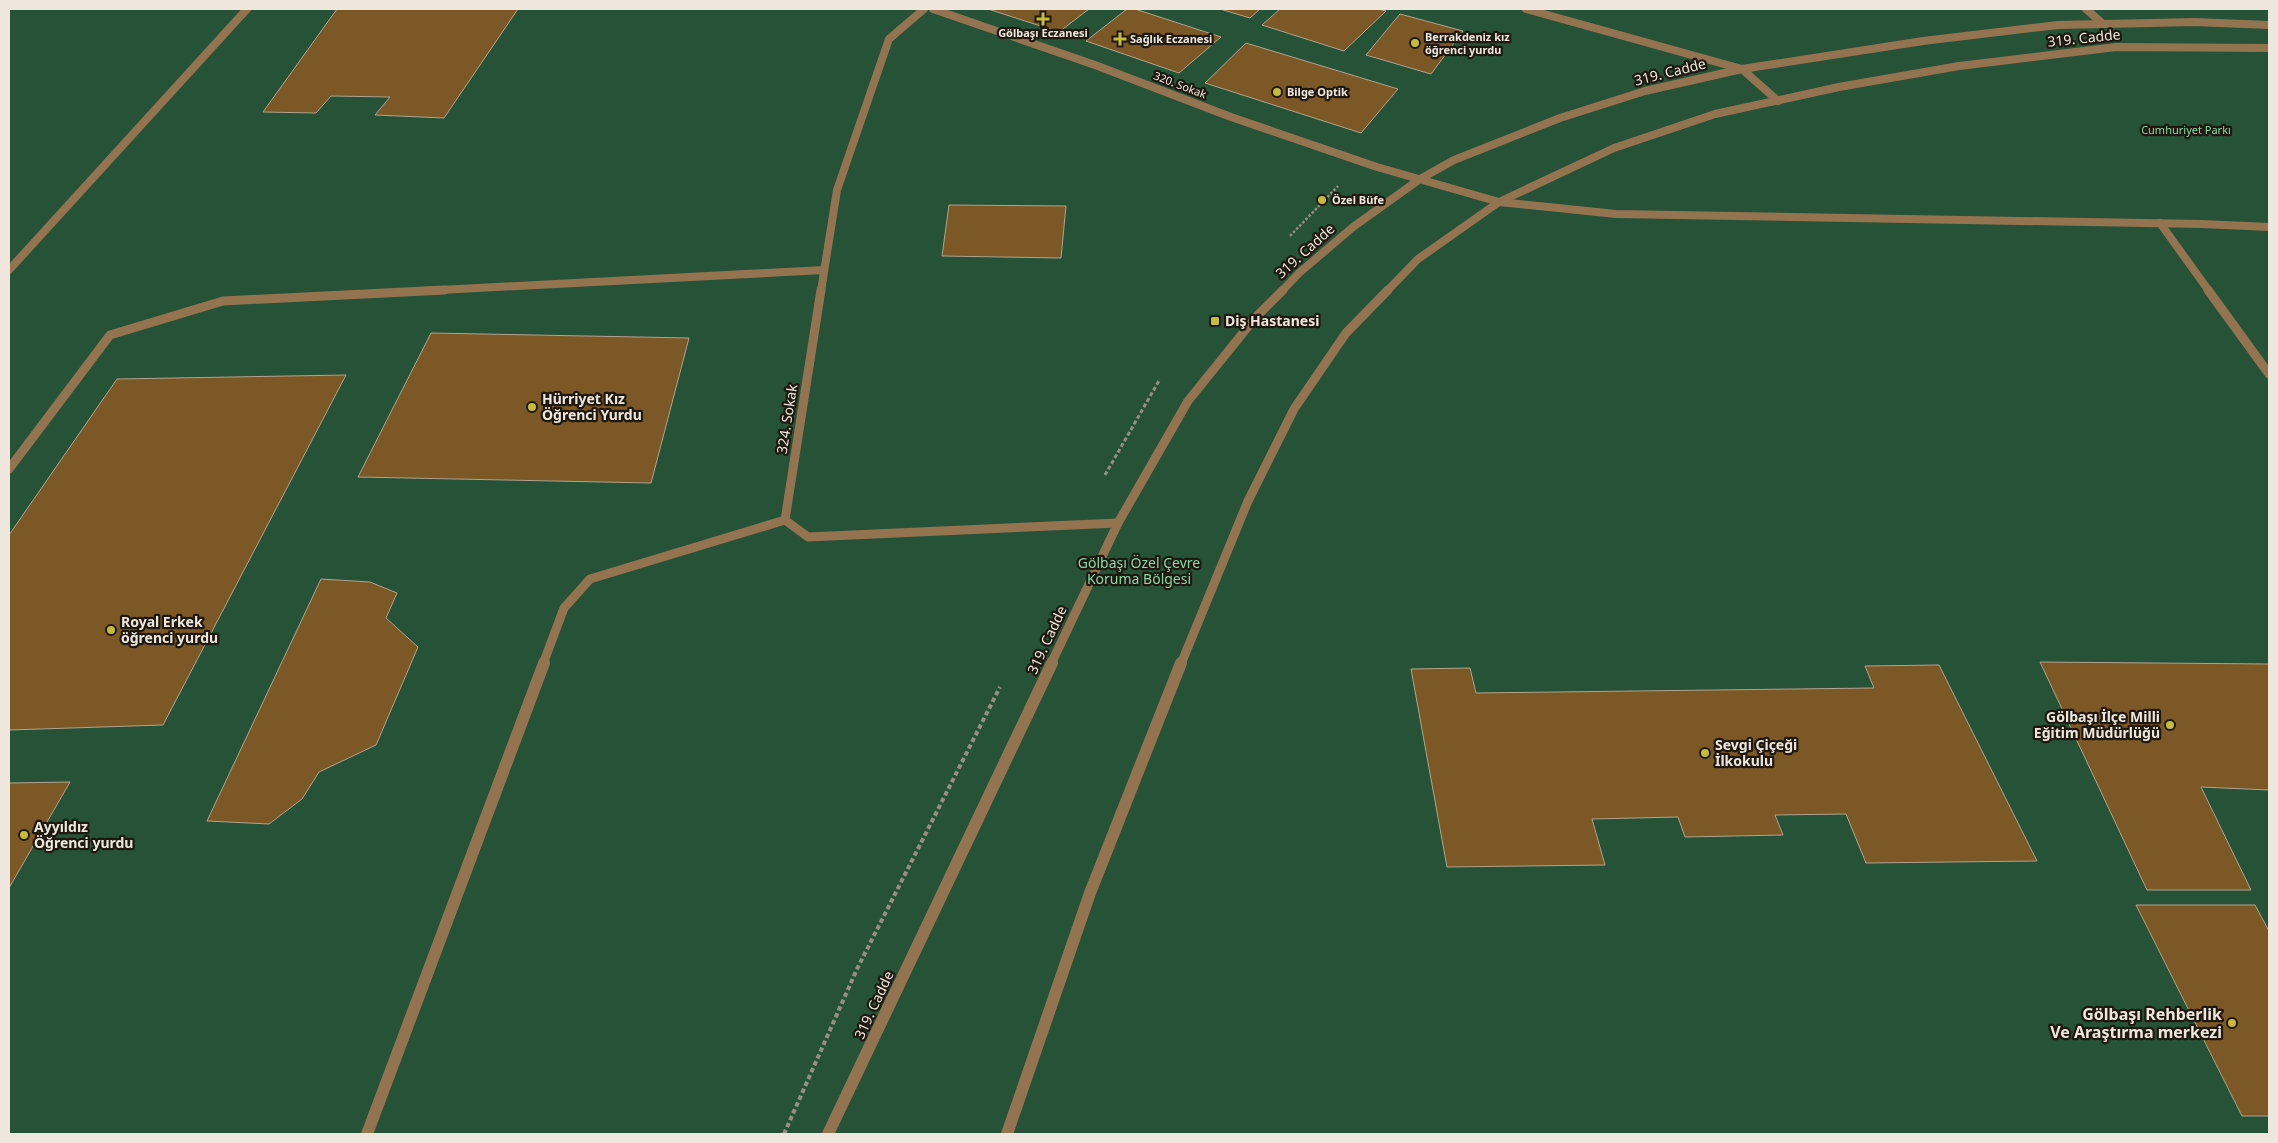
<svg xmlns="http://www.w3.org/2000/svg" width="2278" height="1143" viewBox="0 0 2278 1143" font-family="'Noto Sans',sans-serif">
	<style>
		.green { fill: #265237 }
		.building { fill: #7b5825; stroke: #b2a390 }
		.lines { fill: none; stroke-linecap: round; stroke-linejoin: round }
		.path-far2 { stroke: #988e81; stroke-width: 2.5; stroke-dasharray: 2.5 2; stroke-linecap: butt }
		.path-far1 { stroke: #988e81; stroke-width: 3; stroke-dasharray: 4 2.5; stroke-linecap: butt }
		.path { stroke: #988e81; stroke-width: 4; stroke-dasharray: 4.5 3; stroke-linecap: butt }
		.minor-far2 { stroke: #947351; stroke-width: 8 }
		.minor-far1 { stroke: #947351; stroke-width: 9 }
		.minor { stroke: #947351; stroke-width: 12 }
		.tertiary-far2 { stroke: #947351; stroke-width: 8 }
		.tertiary-far1 { stroke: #947351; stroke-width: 9 }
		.tertiary { stroke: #947351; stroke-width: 12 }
		.poi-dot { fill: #c7bb3b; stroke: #1e1811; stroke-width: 2 }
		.labels { text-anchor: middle; stroke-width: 4.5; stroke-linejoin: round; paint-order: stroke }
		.far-poi-label { font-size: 11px; font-weight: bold; fill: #efe7dd; stroke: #1e1811; text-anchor: start }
		.far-street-label { font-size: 11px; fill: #efe7dd; stroke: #1e1811 }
		.far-park-label { font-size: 11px; fill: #86d9a4; stroke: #1e1811 }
		.street-label { font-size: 14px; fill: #efe7dd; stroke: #1e1811 }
		.poi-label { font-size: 14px; font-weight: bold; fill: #efe7dd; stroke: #1e1811; text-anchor: start }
		.park-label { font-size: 14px; fill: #86d9a4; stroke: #1e1811 }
		.near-poi-label { font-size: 16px; font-weight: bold; fill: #efe7dd; stroke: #1e1811; text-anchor: end }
	</style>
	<rect width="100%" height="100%" fill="#3b2f1f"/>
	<rect class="green" x="9" y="9" width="2260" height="1125"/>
	<g class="building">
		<path d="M337 9H518L444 118 375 115 390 97 331 96 316 113 263 112Z"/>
		<path d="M988 9H1089L1059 32Z"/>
		<path d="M1127 9H1135L1221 37 1179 73 1086 41Z"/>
		<path d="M1220 9H1260L1250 18Z"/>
		<path d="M1280 9H1378L1386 11 1344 51 1262 25Z"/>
		<path d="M1400 14 1463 31 1431 74 1366 55Z"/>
		<path d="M1246 43 1398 89 1361 133 1205 83Z"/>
		<path d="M949 205 1066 206 1061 258 942 256Z"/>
		<path d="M431 333 689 338 651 483 358 477Z"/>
		<path d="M346 375 163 725 9 730V535L117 379Z"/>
		<path d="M321 579 370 582 397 593 386 618 418 647 376 745 319 772 302 799 269 824 207 821Z"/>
		<path d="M2040 662 2269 664V790L2201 787 2251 890H2147Z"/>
		<path d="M1939 665 2037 861 1866 863 1846 814 1775 815 1783 835 1685 837 1678 817 1592 819 1605 865 1447 867 1411 669 1470 668 1476 693 1874 688 1865 666Z"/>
		<path d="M70 782 9 888V783Z"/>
		<path d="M2136 905H2255L2269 931V1116H2242Z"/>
	</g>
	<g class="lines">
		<path class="path-far2" d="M1290 236 1338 186"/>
		<path class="path-far1" d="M1105 475 1160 379"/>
		<path class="path" d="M784 1134 857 969 1000 687"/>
		<g class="minor-far2">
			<path d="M933 9 1095 65 1231 117 1377 167 1499 202 1616 214 2202 224 2269 227"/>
			<path d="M1526 9 1742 69 1778 101"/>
			<path d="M2086 9 2102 23"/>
			<path d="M2160 223 2209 291"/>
			<path d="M9 270 247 9"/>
			<path d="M421 291 824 270"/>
			<path d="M821 291 837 190 889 39 924 9"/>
		</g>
		<g class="minor-far1">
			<path d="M821 290 785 520 808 537 1118 523"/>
			<path d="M2208 290 2269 374"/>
			<path d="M9 469 110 335 223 301 445 290"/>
			<path d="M543 664 564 608 590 579 785 520"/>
		</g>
		<path class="minor" d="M367 1134 544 663"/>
		<g class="tertiary-far2">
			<path d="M1282 291 1299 273 1353 227 1420 179 1454 160 1560 118 1645 91 1742 69 1923 41 2058 25 2195 22 2269 25"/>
			<path d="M1387 291 1418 259 1499 202 1614 148 1715 114 1839 87 1959 66 2116 47 2269 48"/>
		</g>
		<g class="tertiary-far1">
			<path d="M1051 664 1118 523 1188 401 1255 318 1283 290"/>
			<path d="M1181 664 1248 501 1294 409 1346 333 1388 290"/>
		</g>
		<g class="tertiary">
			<path d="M828 1134 1052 663"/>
			<path d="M1007 1134 1090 893 1181 663"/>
		</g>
	</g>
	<g class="poi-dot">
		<path d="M1040.5 11.5h5v5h5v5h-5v5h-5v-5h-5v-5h5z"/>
		<path d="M1117.5 31.5h5v5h5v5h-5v5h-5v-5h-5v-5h5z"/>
		<circle cx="1415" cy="43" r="5"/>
		<circle cx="1277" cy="92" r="5"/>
		<circle cx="1322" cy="200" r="5"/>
		<rect x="1210" y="316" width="10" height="10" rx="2.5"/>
		<circle cx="532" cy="407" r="5"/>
		<circle cx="111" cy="630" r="5"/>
		<circle cx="2170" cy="725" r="5"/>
		<circle cx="1705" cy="753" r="5"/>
		<circle cx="24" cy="835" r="5"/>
		<circle cx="2232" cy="1023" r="5"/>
	</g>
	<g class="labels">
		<g class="far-poi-label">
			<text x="1043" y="37" text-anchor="middle">Gölbaşı Eczanesi</text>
			<text x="1425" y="41">Berrakdeniz kız<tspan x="1425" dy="13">öğrenci yurdu</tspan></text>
			<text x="1130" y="43">Sağlık Eczanesi</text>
			<text x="1287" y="96">Bilge Optik</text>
			<text x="1332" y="204">Özel Büfe</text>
		</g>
		<g class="far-street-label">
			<text transform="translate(1180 85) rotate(21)" y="4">320. Sokak</text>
		</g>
		<g class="far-park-label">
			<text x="2186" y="134">Cumhuriyet Parkı</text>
		</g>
		<g class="street-label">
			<text transform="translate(2084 38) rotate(-6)" y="5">319. Cadde</text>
			<text transform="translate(1670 72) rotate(-14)" y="5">319. Cadde</text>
			<text transform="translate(1305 251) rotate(-42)" y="5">319. Cadde</text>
			<text transform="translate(787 419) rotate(-81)" y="5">324. Sokak</text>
			<text transform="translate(1047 640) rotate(-65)" y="5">319. Cadde</text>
			<text transform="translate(874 1005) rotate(-65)" y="5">319. Cadde</text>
		</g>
		<g class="poi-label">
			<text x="1225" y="326">Diş Hastanesi</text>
			<text x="542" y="404">Hürriyet Kız<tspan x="542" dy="16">Öğrenci Yurdu</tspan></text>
			<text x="121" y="627">Royal Erkek<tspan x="121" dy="16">öğrenci yurdu</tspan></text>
			<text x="2160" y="722" text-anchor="end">Gölbaşı İlçe Milli<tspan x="2160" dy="16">Eğitim Müdürlüğü</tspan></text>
			<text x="1715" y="750">Sevgi Çiçeği<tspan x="1715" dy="16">İlkokulu</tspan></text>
			<text x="34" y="832">Ayyıldız<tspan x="34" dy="16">Öğrenci yurdu</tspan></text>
		</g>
		<g class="park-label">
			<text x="1139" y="568">Gölbaşı Özel Çevre<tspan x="1139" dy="16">Koruma Bölgesi</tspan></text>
		</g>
		<g class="near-poi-label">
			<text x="2222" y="1020">Gölbaşı Rehberlik<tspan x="2222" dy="18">Ve Araştırma merkezi</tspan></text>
		</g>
	</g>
	<rect width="2278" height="1143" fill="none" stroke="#efe7dd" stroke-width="20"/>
</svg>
